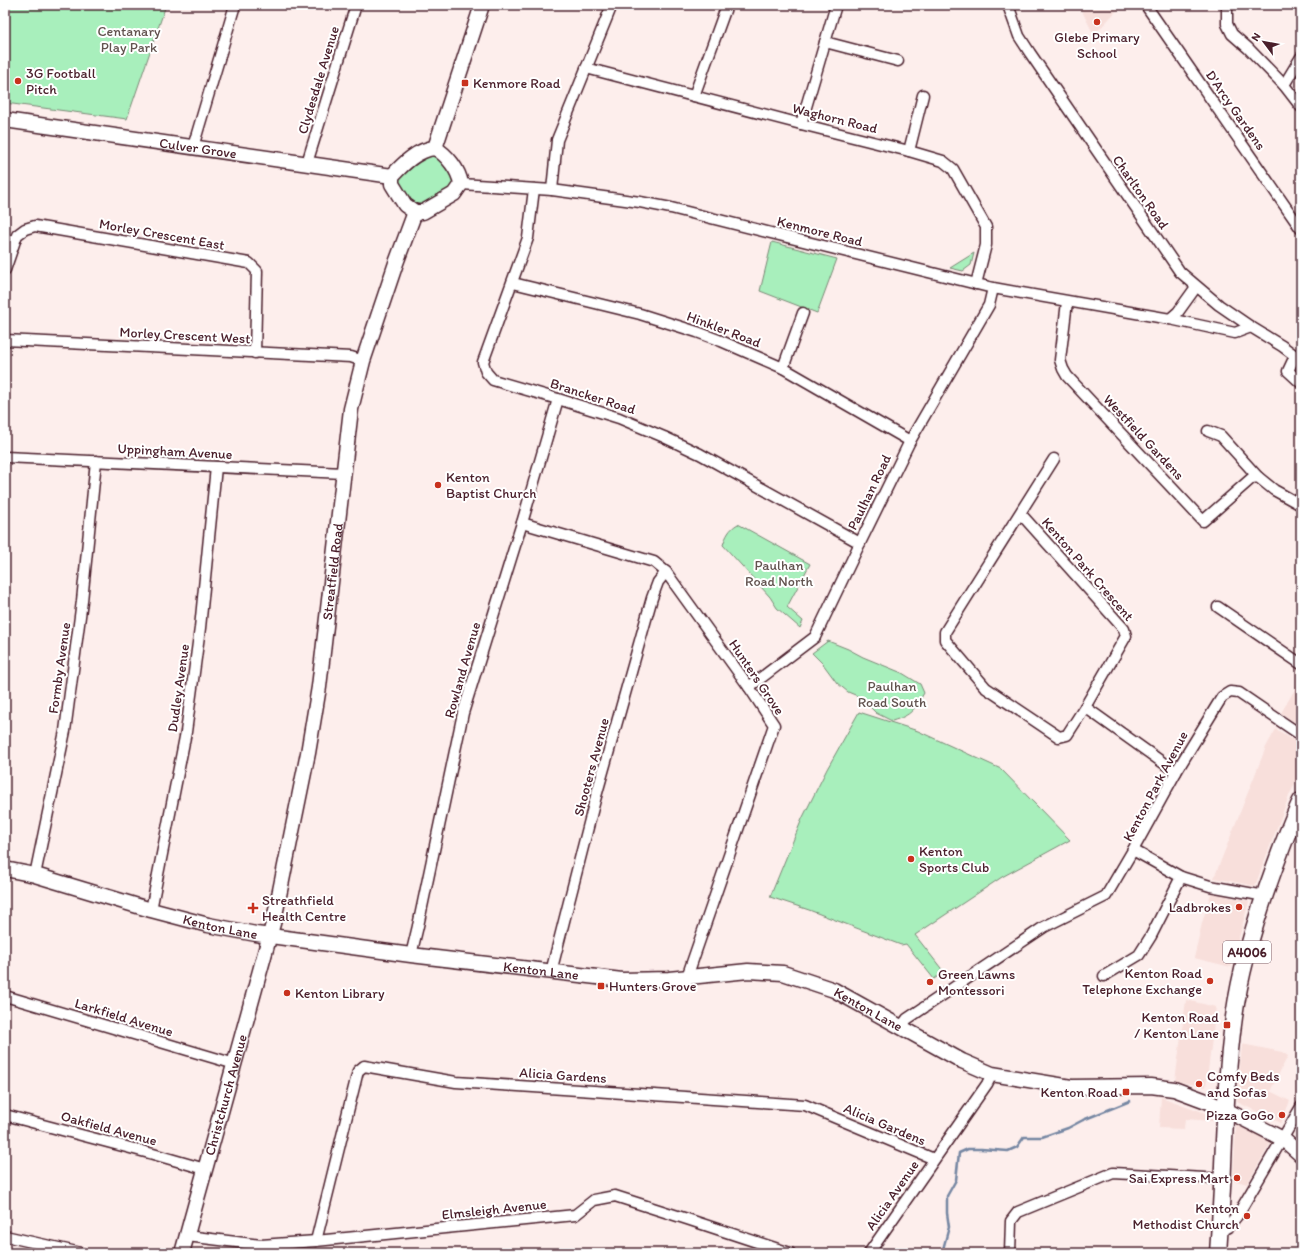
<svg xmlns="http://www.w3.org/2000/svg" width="1306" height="1258" viewBox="0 0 1306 1258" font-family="Itim,sans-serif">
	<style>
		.built { fill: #f8dfdb }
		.green { fill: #a8efbc; stroke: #798774 }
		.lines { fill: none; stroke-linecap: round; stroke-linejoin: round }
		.stream { stroke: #7586a2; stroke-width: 2.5 }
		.street-casing { stroke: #4a1f2b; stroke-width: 13 }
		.secondary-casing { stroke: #4a1f2b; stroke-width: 17 }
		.primary-casing { stroke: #4a1f2b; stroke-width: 19 }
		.street { stroke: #fff; stroke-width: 10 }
		.secondary { stroke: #fff; stroke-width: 14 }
		.primary { stroke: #fff; stroke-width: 16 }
		.poi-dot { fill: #c8321e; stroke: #fff; stroke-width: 1.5 }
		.labels { text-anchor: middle; stroke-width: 4; stroke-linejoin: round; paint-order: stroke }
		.shield { fill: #fff; stroke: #80626b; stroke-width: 1 }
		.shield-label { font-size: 13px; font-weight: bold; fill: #4a1f2b }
		.park-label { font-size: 14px; fill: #62534f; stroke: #fff }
		.poi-label { font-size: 14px; fill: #4a1f2b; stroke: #fff; text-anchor: start }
		.street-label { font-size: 14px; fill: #4a1f2b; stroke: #fff }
	</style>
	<rect width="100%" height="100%" fill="#fdeeec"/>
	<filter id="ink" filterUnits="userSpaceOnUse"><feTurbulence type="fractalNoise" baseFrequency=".025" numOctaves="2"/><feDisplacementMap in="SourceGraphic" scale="8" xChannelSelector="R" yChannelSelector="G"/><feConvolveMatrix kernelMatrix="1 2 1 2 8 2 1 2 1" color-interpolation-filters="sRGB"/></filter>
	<g filter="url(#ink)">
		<g class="built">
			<path d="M1079 5H1122L1094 35Z"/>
			<path d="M1301 679V726L1281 713Z"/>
			<path d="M1276 729 1301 745V771L1289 796 1255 886 1214 878 1266 747Z"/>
			<path d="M1211 893 1249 901 1231 967 1194 958 1202 923Z"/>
			<path d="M1186 1000 1216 1007 1206 1087 1175 1081Z"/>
			<path d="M1242 1044 1282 1052 1288 1056 1270 1091 1290 1101 1281 1123 1237 1102Z"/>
			<path d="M1161 1097 1214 1116 1213 1121 1185 1119 1184 1129 1159 1128Z"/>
			<path d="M1236 1125 1272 1141 1247 1184 1233 1180Z"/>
		</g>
		<g class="green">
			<path d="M5 5H166L127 119 5 103Z"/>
			<path d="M429 156 438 157 455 178C451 194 434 200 421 207 413 205 408 200 404 194 402 191 399 185 398 182 397 172 422 160 429 156Z"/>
			<path d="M772 242 837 259 817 313 760 291Z"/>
			<path d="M974 253 971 265 963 271 950 268Z"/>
			<path d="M738 524 810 564 787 607 803 621 800 628 777 608 770 597 723 545C726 536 729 529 738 524Z"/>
			<path d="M828 641 848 649 863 657 902 673 920 684 924 693C914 710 912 715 892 721L876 713 860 697 848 692 837 683 823 664 812 653Z"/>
			<path d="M859 712 918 731 1001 769 1070 840 1002 877 915 935 944 972 934 979 906 944 901 945 809 910 770 897 802 819 827 769Z"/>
		</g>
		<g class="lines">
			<path class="stream" d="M942 1253 949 1227 947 1213V1196L956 1180 959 1153 968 1149H981L1008 1151 1017 1147 1024 1137H1042L1068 1128 1083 1120 1130 1101"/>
			<defs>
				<g id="street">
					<path d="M1008 5 1019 36 1030 53 1180 272 1219 305 1251 327 1282 346 1301 360"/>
					<path d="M1227 5V24L1232 34 1248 48 1284 85 1301 107"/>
					<path d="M1147 7 1301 229"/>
					<path d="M825 42 898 61"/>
					<path d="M586 68 801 124 909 151 943 161 953 169 986 227V245L976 284"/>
					<path d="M1284 85 1301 57"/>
					<path d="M694 96 727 5"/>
					<path d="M801 124 836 5"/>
					<path d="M193 147 235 5"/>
					<path d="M909 151 923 95"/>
					<path d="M307 163 356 5"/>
					<path d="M461 184 552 190 640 202 671 208 779 235 993 288 1170 319 1235 333 1251 327"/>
					<path d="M534 189 528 238 483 362 486 372 493 380 558 399 619 418 664 437 700 454 860 543"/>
					<path d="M552 190 557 140 612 5"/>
					<path d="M5 270 17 235 25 229 35 226 249 263 257 271 255 353"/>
					<path d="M513 283 640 314 697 332 721 341 783 368 910 441"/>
					<path d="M1067 302 1060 360 1063 369 1067 376 1203 521 1252 478 1258 477"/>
					<path d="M1170 319 1178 312 1196 287"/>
					<path d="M5 340 351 357 363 361"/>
					<path d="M1295 356 1288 371 1301 383"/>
					<path d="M783 368 803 313"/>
					<path d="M1208 431 1221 436 1258 477 1274 490 1301 505"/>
					<path d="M5 457 343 473"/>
					<path d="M1020 513 1124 629 1126 636 1085 707 1067 735 1059 737 986 688 945 640V632L1054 459"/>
					<path d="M522 523 654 562 666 572 749 687 774 725 687 977"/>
					<path d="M1218 607 1301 664"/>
					<path d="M749 687 815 637 860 543 910 441 989 305 993 288"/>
					<path d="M1085 707 1176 772"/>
					<path d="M1133 850 1181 877 1210 886 1265 896"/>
					<path d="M35 875 65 731 82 601 96 461"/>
					<path d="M151 910 186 732 200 628 216 467"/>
					<path d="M411 955 418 926 463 713 522 523 558 399"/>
					<path d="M551 972 595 800 652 598 658 582 666 572"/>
					<path d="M1104 976 1139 955 1151 936 1181 877"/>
					<path d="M5 996 235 1064"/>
					<path d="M901 1027 907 1019 1044 927 1106 896 1133 850 1176 772 1222 697 1230 692 1239 693 1301 735"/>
					<path d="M5 1115 153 1154 205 1169"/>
					<path d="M1219 1232 1228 1227 1237 1216 1301 1107"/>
					<path d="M5 1236 81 1253"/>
					<path d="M187 1236 261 1245 316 1241 575 1215 594 1200 615 1196 687 1219 790 1253"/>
					<path d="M316 1241 358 1071 364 1066 456 1082 805 1105 934 1159"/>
					<path d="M869 1253 987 1084 992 1074"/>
					<path d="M1010 1253 1011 1221 1018 1212 1113 1173 1223 1179"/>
				</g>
				<g id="secondary">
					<path id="s1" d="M5 120 392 176"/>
					<path d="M435 148C447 155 459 170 461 184L454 194 423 212H415L405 205 392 184V176C403 164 418 149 435 148Z"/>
					<path d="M435 148 482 5"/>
					<path id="s2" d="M5 869 35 875 151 910 208 925 256 934 411 955 622 980 669 979 748 971 783 973 834 990 962 1061 992 1074 1071 1087 1151 1086 1174 1089 1209 1102 1226 1110 1283 1139 1301 1155"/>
					<path id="s3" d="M182 1253 274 920 308 753 319 687 351 409 363 361 396 263 415 212"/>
				</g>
				<path id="primary" d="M1218 1253C1220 1224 1222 1195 1223 1165 1225 1116 1227 1066 1234 1017 1241 965 1257 915 1275 866 1283 844 1291 822 1301 801"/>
			</defs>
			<use href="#street" class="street-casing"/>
			<use href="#secondary" class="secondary-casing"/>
			<use href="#primary" class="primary-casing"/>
			<use href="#street" class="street"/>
			<use href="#secondary" class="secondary"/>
			<use href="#primary" class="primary"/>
		</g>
	</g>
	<g class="poi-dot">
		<circle cx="1097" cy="22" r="4"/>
		<circle cx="18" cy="81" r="4"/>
		<rect x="461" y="79" width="8" height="8" rx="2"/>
		<circle cx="438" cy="485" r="4"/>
		<circle cx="911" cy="859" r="4"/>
		<circle cx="1239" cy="907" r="4"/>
		<path d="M251 902h4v4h4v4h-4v4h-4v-4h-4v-4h4z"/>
		<circle cx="1210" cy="981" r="4"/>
		<circle cx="930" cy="982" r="4"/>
		<rect x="597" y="982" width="8" height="8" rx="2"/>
		<circle cx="287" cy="993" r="4"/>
		<rect x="1223" y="1021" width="8" height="8" rx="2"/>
		<circle cx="1199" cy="1084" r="4"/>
		<rect x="1122" y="1088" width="8" height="8" rx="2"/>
		<circle cx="1282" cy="1115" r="4"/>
		<circle cx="1237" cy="1178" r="4"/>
		<circle cx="1247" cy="1216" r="4"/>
	</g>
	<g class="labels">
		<rect class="shield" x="1223" y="941" width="48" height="22" rx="3"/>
		<g class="shield-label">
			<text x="1247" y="957">A4006</text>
		</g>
		<g class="park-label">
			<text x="129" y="36">Centanary<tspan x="129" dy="16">Play Park</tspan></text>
			<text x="779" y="570">Paulhan<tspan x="779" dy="16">Road North</tspan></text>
			<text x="892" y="691">Paulhan<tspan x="892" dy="16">Road South</tspan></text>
		</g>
		<g class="poi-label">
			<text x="1097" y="42" text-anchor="middle">Glebe Primary<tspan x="1097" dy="16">School</tspan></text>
			<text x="26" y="78">3G Football<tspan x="26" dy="16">Pitch</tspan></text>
			<text x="473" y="88">Kenmore Road</text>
			<text x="446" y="482">Kenton<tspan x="446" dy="16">Baptist Church</tspan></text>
			<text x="919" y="856">Kenton<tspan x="919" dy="16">Sports Club</tspan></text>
			<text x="262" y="905">Streathfield<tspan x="262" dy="16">Health Centre</tspan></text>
			<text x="1231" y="912" text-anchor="end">Ladbrokes</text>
			<text x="1202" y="978" text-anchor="end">Kenton Road<tspan x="1202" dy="16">Telephone Exchange</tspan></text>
			<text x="938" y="979">Green Lawns<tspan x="938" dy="16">Montessori</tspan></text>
			<text x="609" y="991">Hunters Grove</text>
			<text x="295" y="998">Kenton Library</text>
			<text x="1219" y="1022" text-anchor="end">Kenton Road<tspan x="1219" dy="16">/ Kenton Lane</tspan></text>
			<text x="1207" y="1081">Comfy Beds<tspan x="1207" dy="16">and Sofas</tspan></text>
			<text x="1118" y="1097" text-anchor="end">Kenton Road</text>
			<text x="1274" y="1120" text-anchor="end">Pizza GoGo</text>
			<text x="1229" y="1183" text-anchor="end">Sai Express Mart</text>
			<text x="1239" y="1213" text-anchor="end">Kenton<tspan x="1239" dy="16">Methodist Church</tspan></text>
		</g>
		<g class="street-label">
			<text transform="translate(318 80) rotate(-73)" y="5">Clydesdale Avenue</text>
			<text transform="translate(1236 110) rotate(55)" y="5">D'Arcy Gardens</text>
			<text transform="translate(835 118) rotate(14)" y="5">Waghorn Road</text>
			<text dy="5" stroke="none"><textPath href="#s1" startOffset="195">Culver Grove</textPath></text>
			<text transform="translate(1141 192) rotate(55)" y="5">Charlton Road</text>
			<text transform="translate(820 231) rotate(14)" y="5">Kenmore Road</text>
			<text transform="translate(162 234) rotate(10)" y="5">Morley Crescent East</text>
			<text transform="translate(724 329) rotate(21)" y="5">Hinkler Road</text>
			<text transform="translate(185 335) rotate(3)" y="5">Morley Crescent West</text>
			<text transform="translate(593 396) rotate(18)" y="5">Brancker Road</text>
			<text transform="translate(1144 437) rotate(47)" y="5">Westfield Gardens</text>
			<text transform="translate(175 451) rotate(3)" y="5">Uppingham Avenue</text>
			<text transform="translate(869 492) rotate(-64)" y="5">Paulhan Road</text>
			<text transform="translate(1088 569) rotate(49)" y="5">Kenton Park Crescent</text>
			<text dy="5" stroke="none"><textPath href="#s3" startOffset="699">Streatfield Road</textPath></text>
			<text transform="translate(59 668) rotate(-82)" y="5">Formby Avenue</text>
			<text transform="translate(462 670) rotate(-74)" y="5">Rowland Avenue</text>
			<text transform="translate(757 677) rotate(56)" y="5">Hunters Grove</text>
			<text transform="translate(178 688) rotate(-82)" y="5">Dudley Avenue</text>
			<text transform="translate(591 767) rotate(-75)" y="5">Shooters Avenue</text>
			<text transform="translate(1155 786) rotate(-62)" y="5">Kenton Park Avenue</text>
			<text dy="5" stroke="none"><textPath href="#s2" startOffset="223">Kenton Lane</textPath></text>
			<text dy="5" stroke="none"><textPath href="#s2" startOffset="547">Kenton Lane</textPath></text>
			<text dy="5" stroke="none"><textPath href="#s2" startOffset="883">Kenton Lane</textPath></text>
			<text transform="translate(124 1017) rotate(17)" y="5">Larkfield Avenue</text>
			<text transform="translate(563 1075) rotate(4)" y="5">Alicia Gardens</text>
			<text dy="5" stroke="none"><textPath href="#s3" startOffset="164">Christchurch Avenue</textPath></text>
			<text transform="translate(885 1124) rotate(23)" y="5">Alicia Gardens</text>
			<text transform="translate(109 1128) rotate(15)" y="5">Oakfield Avenue</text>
			<text transform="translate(892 1195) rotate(-55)" y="5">Alicia Avenue</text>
			<text transform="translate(494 1209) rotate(-6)" y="5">Elmsleigh Avenue</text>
		</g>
	</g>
	<rect width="1306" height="1258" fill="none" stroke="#fff" stroke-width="20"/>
	<rect x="10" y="10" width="1286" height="1238" fill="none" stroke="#4a1f2b" stroke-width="1.5" filter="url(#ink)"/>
	<g transform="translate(1264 42) rotate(302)" stroke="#ffffff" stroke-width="3" paint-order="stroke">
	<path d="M0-3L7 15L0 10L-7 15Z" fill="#4a1f2b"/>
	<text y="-6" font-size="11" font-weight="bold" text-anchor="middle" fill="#4a1f2b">N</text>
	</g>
</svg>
